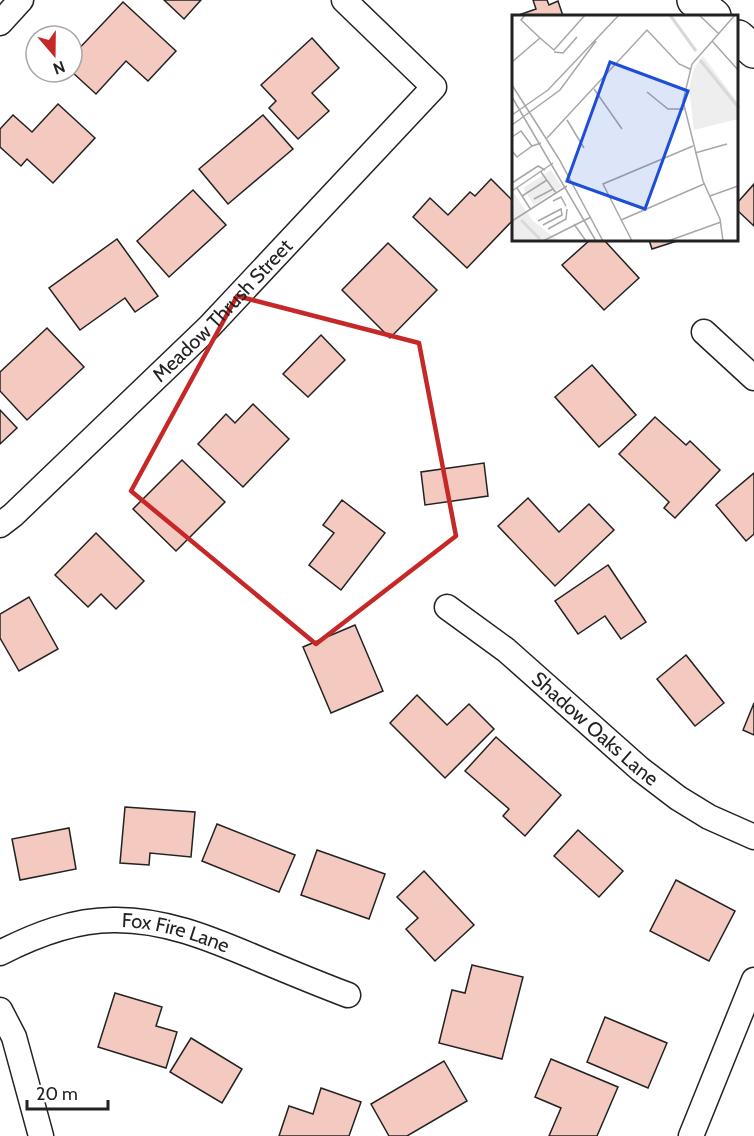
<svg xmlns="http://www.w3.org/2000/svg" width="754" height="1136" viewBox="0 0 754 1136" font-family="Cabin,sans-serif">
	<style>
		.building { fill: #f3c9c0; stroke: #222; stroke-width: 1.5 }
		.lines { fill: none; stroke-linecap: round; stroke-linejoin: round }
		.minor-casing { stroke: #222; stroke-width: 27 }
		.primary-casing { stroke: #222; stroke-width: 36 }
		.minor { stroke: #fff; stroke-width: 24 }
		.primary { stroke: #fff; stroke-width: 33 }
		.marked { fill: none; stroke: #c62828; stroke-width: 4.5; stroke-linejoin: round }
		.labels { text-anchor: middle; stroke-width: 4.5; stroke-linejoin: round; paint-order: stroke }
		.street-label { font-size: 20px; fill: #222; stroke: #fff }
		.inset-river { fill: none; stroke: #d9d9d9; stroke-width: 3 }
		.inset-road { fill: none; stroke: #a7a7a7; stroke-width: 1.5 }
		.view { fill: #1d4ed8; fill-opacity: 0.15; stroke: #1d4ed8; stroke-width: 3 }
		.inset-edge { fill: none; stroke: #222; stroke-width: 3 }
	</style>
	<rect width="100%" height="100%" fill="#fff"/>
	<g class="building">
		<path d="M164 0H201L184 19Z"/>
		<path d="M533 0H547L549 5 558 1 563 16H516L536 9Z"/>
		<path d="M123 2 176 51 148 81 126 61 96 94 72 72V56Z"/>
		<path d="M312 38 339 68 312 93 329 111 298 139 269 108 276 101 261 85Z"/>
		<path d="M58 104 95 138 53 183 27 159 21 166 0 147V129L13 115 32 132Z"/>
		<path d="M263 115 293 149 228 204 199 169Z"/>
		<path d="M491 179 514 202V219L467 268 413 217 430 198 448 215 470 192 475 196Z"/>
		<path d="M754 184V226L738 211V202Z"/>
		<path d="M193 190 226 225 169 277 137 241Z"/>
		<path d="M117 239 158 296 135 312 125 298 80 330 49 288Z"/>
		<path d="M590 240H604L639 278 604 310 562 265Z"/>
		<path d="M649 240H680L652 249Z"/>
		<path d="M388 243 437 290 390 338 342 290Z"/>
		<path d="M47 328 84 367 27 420 0 391V372Z"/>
		<path d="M321 335 345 360 308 397 283 374Z"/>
		<path d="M592 365 636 415 599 447 555 397Z"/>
		<path d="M253 404 289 439 243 487 198 444 226 414 235 423Z"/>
		<path d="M0 410 17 428 0 444Z"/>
		<path d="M655 417 686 445 690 441 720 470 675 518 664 508 669 502 619 454Z"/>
		<path d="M182 460 225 502 176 551 133 509Z"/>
		<path d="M484 463 488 496 425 505 421 472Z"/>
		<path d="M754 473V534L746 541 716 505Z"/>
		<path d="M528 498 559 532 589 504 614 530 555 586 498 526Z"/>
		<path d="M342 500 385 533 341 590 309 565 334 533 323 525Z"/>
		<path d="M96 533 144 581 116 609 101 594 88 607 55 575Z"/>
		<path d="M608 565 646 622 621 639 605 616 578 634 555 601Z"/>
		<path d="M29 597 58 649 19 671 0 638V614Z"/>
		<path d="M355 625 383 691 331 713 303 647Z"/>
		<path d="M686 655 724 703 695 726 657 679Z"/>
		<path d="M417 695 447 725 469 704 494 729 445 778 390 723Z"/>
		<path d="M754 703V735L743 730Z"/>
		<path d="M496 737 561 795 525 836 503 816 509 809 465 771Z"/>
		<path d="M125 807 195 812 191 857 150 853 149 865 120 863Z"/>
		<path d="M217 824 295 855 279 892 202 861Z"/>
		<path d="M69 828 76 869 20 880 12 839Z"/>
		<path d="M578 830 623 871 599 897 554 856Z"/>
		<path d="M317 850 385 874 369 919 301 895Z"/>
		<path d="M424 871 474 925 435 961 406 929 418 918 397 897Z"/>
		<path d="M676 880 735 911 709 961 650 931Z"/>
		<path d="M472 965 523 977 502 1059 439 1043 452 990 465 993Z"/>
		<path d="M115 993 162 1007 156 1026 177 1032 166 1068 98 1047Z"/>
		<path d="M605 1017 667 1043 648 1088 587 1062Z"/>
		<path d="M191 1038 242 1069 222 1103 170 1072Z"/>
		<path d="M551 1059 618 1087 597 1136H549L561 1108 535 1097Z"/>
		<path d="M444 1061 467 1101 407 1136H389L371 1104Z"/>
		<path d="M321 1088 361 1102 349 1136H279L289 1106 313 1114Z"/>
	</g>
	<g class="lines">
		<defs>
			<g id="minor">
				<path d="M0 23 21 0"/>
				<path d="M704 332 754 378"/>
				<path id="s1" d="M0 525 13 515 209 327 434 87 344 0"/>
				<path id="s2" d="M447 607 506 650 640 769 678 798 709 817 754 837"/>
				<path id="s3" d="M0 953C35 935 73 920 113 920 163 919 209 938 254 957 285 970 316 983 348 995"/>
				<path d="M0 1010 14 1037 41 1136"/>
				<path d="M691 1136 754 980"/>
			</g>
			<g id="primary">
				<path d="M694 0 714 16"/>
				<path d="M738 37 754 51"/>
			</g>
		</defs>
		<use href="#minor" class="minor-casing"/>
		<use href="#primary" class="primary-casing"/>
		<use href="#minor" class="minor"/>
		<use href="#primary" class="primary"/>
	</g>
	<path class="marked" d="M237 296 419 343 456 536 316 644 131 491Z"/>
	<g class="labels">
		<g class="street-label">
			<text dy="7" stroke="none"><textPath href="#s1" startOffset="309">Meadow Thrush Street</textPath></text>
			<text dy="7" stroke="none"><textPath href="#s2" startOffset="192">Shadow Oaks Lane</textPath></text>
			<text dy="7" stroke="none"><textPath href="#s3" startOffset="183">Fox Fire Lane</textPath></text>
		</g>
	</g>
	<g transform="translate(512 15)">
		<rect width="226" height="226" fill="#fff"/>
		<path d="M191 41 226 88V104L182 115 177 74 182 53ZM39 155 50 172 22 190 11 173ZM2 178 21 206 47 226H0Z" fill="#eee"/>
		<path class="inset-river" d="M158 0 184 36M188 45 227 93M9 205 28 224"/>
		<path class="inset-road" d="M13 0 9 5 28 23M187 0 206 18M200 26 227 56M42 37 51 38 65 22M0 47 28 23 42 35 73 0M0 70 47 144 91 226M82 74 110 114M135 77 156 94H172M0 82 84 226M0 100 36 75 107 0M55 105 72 133M0 110 48 75 84 26M0 122 9 116 20 131 29 128M35 123 135 15 167 49 178 54M0 136 5 142 20 131M183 138 215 129M29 157 44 178M0 168 26 151 33 155M5 173 19 195M0 176 41 148M10 181 35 165M198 181 226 171M22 184 41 174M41 186 49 182 54 191M109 205 192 169M0 206 55 171M26 206 49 194 50 200 31 210M62 209 74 226M36 214 54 204 55 194M31 226 79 202M120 226 91 169 181 131M156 226 209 207M211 226 208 204 191 166 171 86 180 49 223 0"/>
		<path class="view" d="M98 47 176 76 133 194 55 166Z"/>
		<rect width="226" height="226" class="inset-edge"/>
	</g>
	<g transform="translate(54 54) rotate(160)"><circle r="28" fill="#ffffff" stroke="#a7a7a7" stroke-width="1.5"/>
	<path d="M0-4.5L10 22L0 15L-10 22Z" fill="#c62828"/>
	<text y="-9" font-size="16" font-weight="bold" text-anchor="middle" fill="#222222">N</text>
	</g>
	<path d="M27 1100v9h81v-9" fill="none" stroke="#222222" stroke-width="3"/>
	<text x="36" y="1100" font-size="18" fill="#222222" stroke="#ffffff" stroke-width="4.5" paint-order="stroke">20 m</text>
</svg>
